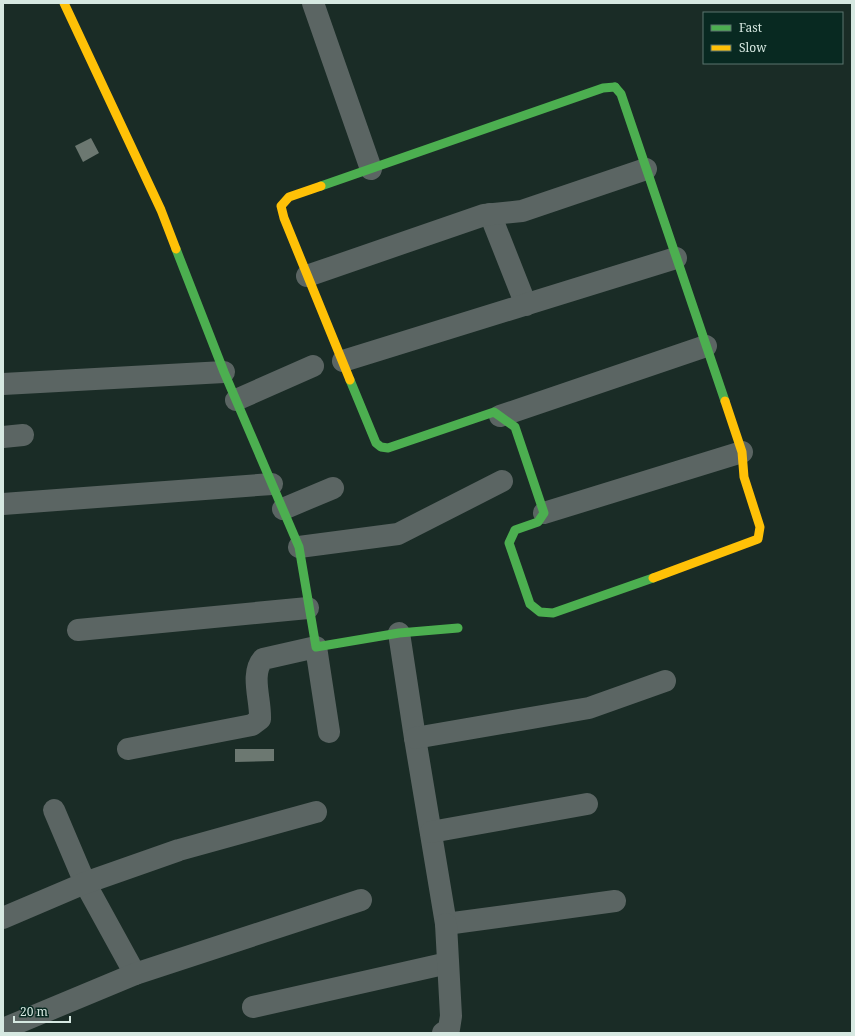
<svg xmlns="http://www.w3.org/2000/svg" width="855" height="1036" viewBox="0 0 855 1036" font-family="'Noto Serif',serif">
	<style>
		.building { fill: #6c7871 }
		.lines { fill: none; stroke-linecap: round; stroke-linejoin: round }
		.street { stroke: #5b6563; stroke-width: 22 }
		.fast { stroke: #4caf50; stroke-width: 9 }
		.slow { stroke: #ffc107; stroke-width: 9 }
	</style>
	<rect width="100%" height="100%" fill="#1a2c26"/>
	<g class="building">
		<path d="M91 138 99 153 83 162 75 146Z"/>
		<path d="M235 749H274V761L235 762Z"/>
	</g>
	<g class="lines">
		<g class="street">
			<path d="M313 3 371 169"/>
			<path d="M490 214 526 305"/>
			<path d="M307 276 484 215 522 211 646 169"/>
			<path d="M343 361 676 258"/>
			<path d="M3 384 224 372"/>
			<path d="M236 400 313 366"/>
			<path d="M500 416 706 346"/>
			<path d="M3 437 23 435"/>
			<path d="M3 504 272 484"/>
			<path d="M283 509 333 488"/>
			<path d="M544 513 742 452"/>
			<path d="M299 547 398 534 502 481"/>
			<path d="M78 630 308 608"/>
			<path d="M399 633 415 738 446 924 615 901"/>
			<path d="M415 738 589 708 665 681"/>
			<path d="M128 749 252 725 260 719C261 700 250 674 263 659L316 647 329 732"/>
			<path d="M54 810 85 883 135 974"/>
			<path d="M431 832 587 804"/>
			<path d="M3 918 85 883 179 850 316 812"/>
			<path d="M253 1007 448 963"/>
			<path d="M3 1029 135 974 361 900"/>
			<path d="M443 1033 449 1029 451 1016 446 924"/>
		</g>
		<g class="fast">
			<path d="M615 87 621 94 725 401"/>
			<path d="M321 186 603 88 615 87"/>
			<path d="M176 249 224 372 299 547 316 647 399 633 458 628"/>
			<path d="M350 380 376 443 381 447 388 448 494 412 515 427 544 513 538 522 515 530 509 543 530 604 540 612 553 613 653 578"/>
		</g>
		<g class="slow">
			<path d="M64 3 161 210 176 249"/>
			<path d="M321 186 289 197 281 206 284 218 350 380"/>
			<path d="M653 578 758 539 760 527 744 477 742 452 725 401"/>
		</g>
	</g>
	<rect width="855" height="1036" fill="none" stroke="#d6e8e1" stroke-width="8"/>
	<rect x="703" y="12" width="140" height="52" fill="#082921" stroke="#5a756e"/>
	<rect x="711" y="25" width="20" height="6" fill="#4caf50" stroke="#5a756e"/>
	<text x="739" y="32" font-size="12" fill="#d6e8e1">Fast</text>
	<rect x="711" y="45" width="20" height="6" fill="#ffc107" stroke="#5a756e"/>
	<text x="739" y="52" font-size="12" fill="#d6e8e1">Slow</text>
	<path d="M14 1016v6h56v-6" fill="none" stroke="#d6e8e1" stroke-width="2"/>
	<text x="20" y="1016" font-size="12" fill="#d6e8e1" stroke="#082921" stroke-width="3" paint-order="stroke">20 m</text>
</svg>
